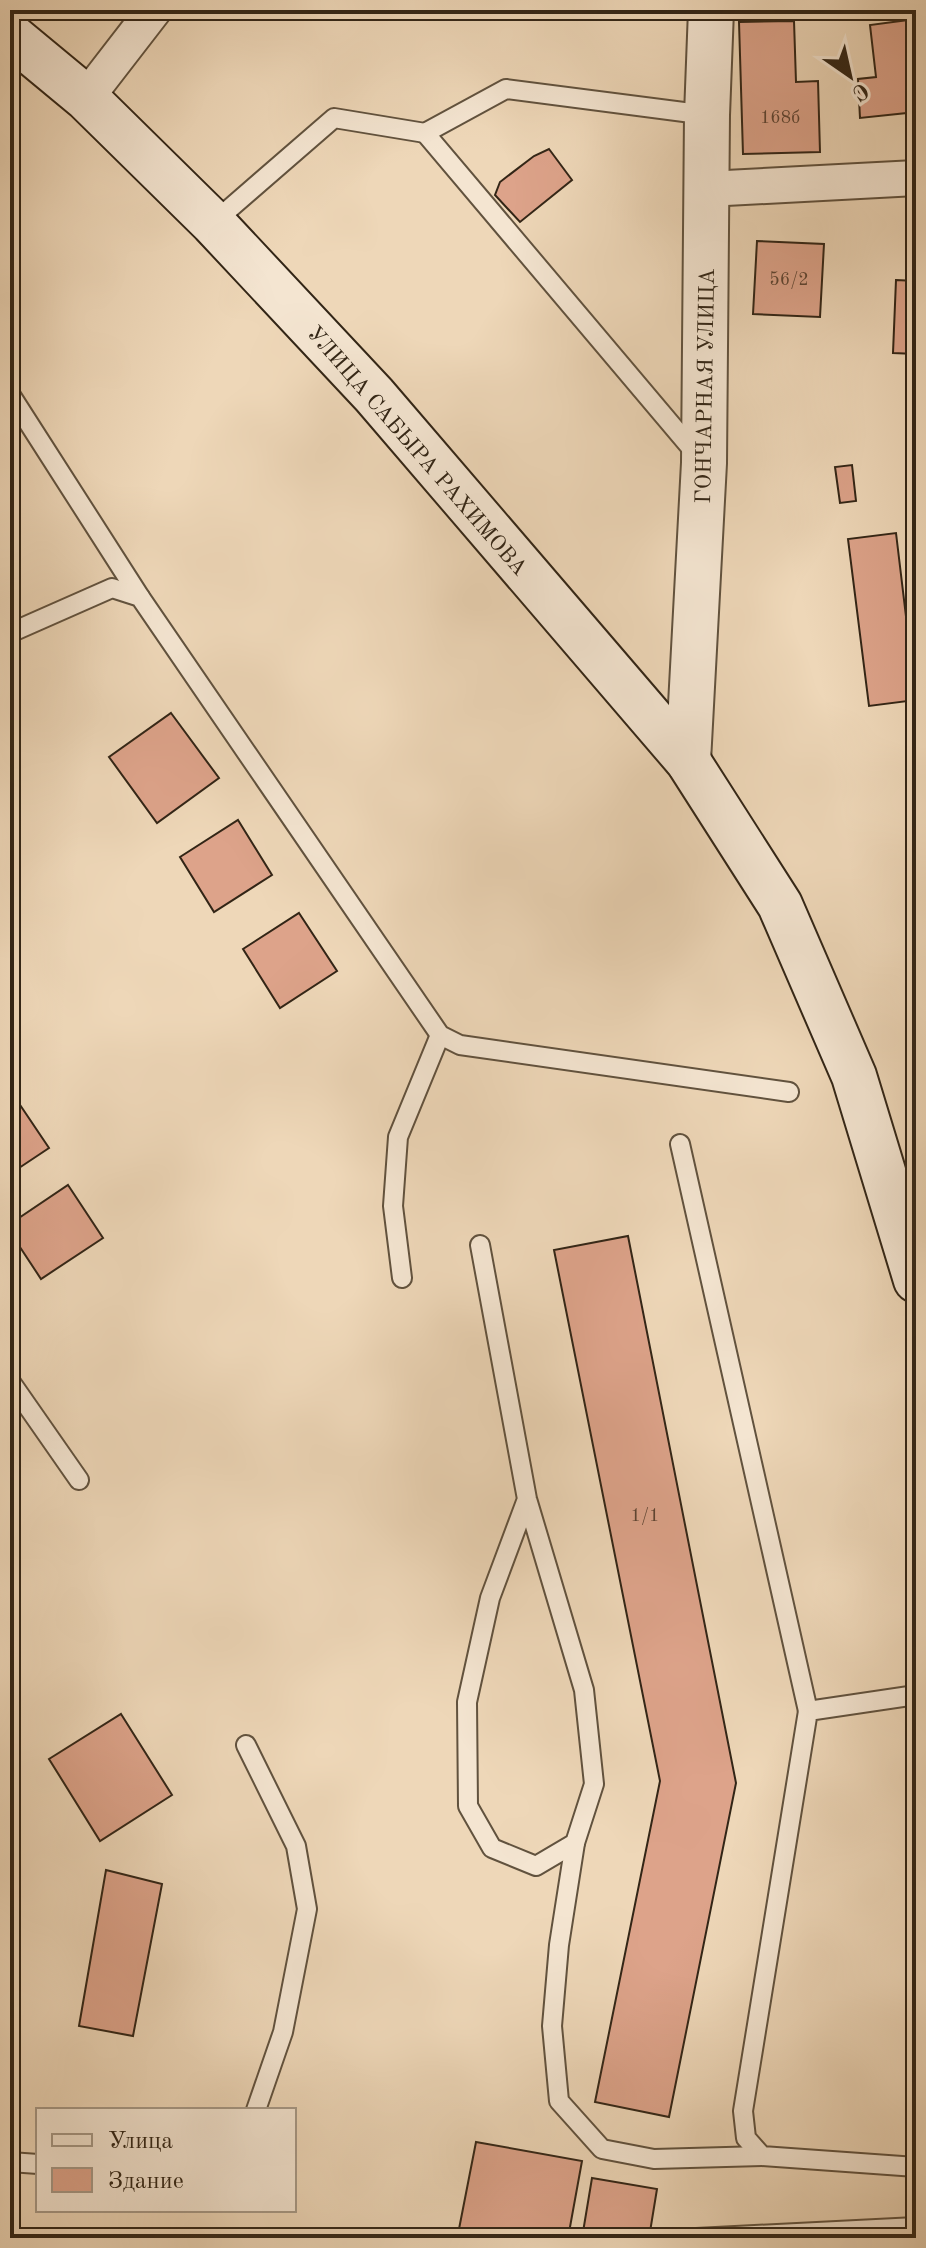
<svg xmlns="http://www.w3.org/2000/svg" width="926" height="2248" viewBox="0 0 926 2248" font-family="'Old Standard TT',serif">
	<style>
		.building { fill: #dda38a; stroke: #322516; stroke-width: 2 }
		.lines { fill: none; stroke-linecap: round; stroke-linejoin: round }
		.service-casing { stroke: #61523e; stroke-width: 22 }
		.minor-casing { stroke: #61523e; stroke-width: 38 }
		.tertiary-casing { stroke: #61523e; stroke-width: 48 }
		.secondary-casing { stroke: #322516; stroke-width: 48 }
		.service { stroke: #f4e5d1; stroke-width: 18 }
		.minor { stroke: #f4e5d1; stroke-width: 34 }
		.tertiary { stroke: #f4e5d1; stroke-width: 44 }
		.secondary { stroke: #f4e5d1; stroke-width: 44 }
		.labels { text-anchor: middle; stroke-width: 7; stroke-linejoin: round; paint-order: stroke }
		.number-label { font-size: 18px; fill: #5d4433 }
		.street-label { font-size: 22px; fill: #322516; stroke: #f4e5d1 }
	</style>
	<rect width="100%" height="100%" fill="#eed7b8"/>
	<filter id="stains"><feTurbulence type="fractalNoise" baseFrequency=".0025" numOctaves="4"/><feColorMatrix values="0 0 0 0 .2 0 0 0 0 .09 0 0 0 0 .02 0 0 0 .5 -.17"/></filter>
	<radialGradient id="worn" r=".72"><stop offset=".6" stop-color="#630" stop-opacity="0"/><stop offset="1" stop-color="#630" stop-opacity=".3"/></radialGradient>
	<g class="building">
		<path d="M916 19V112L860 118 858 79 876 77 870 25Z"/>
		<path d="M794 21 796 82 818 81 820 152 743 154 739 22Z"/>
		<path d="M549 149 572 180 520 222 495 195 500 182 534 156Z"/>
		<path d="M757 241 824 244 820 317 753 314Z"/>
		<path d="M896 280 916 281V354L893 353Z"/>
		<path d="M852 465 856 501 840 503 835 467Z"/>
		<path d="M896 533 916 700 869 706 848 539Z"/>
		<path d="M171 713 219 778 157 823 109 757Z"/>
		<path d="M238 820 272 875 214 912 180 857Z"/>
		<path d="M299 913 337 971 280 1008 243 949Z"/>
		<path d="M10 1090 49 1148 10 1174Z"/>
		<path d="M68 1185 103 1238 41 1279 10 1232V1224Z"/>
		<path d="M628 1236 736 1783 669 2117 595 2102 660 1781 554 1250Z"/>
		<path d="M121 1714 172 1795 100 1841 49 1759Z"/>
		<path d="M106 1870 162 1884 133 2036 79 2026Z"/>
		<path d="M476 2142 582 2161 568 2238H508L459 2229Z"/>
		<path d="M592 2178 657 2189 649 2238H582Z"/>
	</g>
	<g class="lines">
		<defs>
			<g id="service">
				<path d="M425 133 697 455"/>
				<path d="M213 223 334 118 425 133 506 89 707 115"/>
				<path d="M10 394 140 597"/>
				<path d="M10 633 112 588 140 597 440 1035 460 1045 789 1092"/>
				<path d="M680 1144 808 1711"/>
				<path d="M480 1245 527 1499 584 1690 594 1784 575 1843 536 1866 492 1848 468 1806 467 1702 490 1598 527 1499"/>
				<path d="M402 1278 393 1206 398 1137 440 1035"/>
				<path d="M10 1381 79 1480"/>
				<path d="M916 1695 808 1711 743 2111 746 2138 762 2156 916 2167"/>
				<path d="M246 1745 296 1846 307 1909 283 2032 256 2110"/>
				<path d="M575 1843 559 1945 552 2026 559 2101 602 2149 654 2159 762 2156"/>
				<path d="M10 2162 38 2164"/>
				<path d="M696 2238 916 2227"/>
			</g>
			<g id="minor">
				<path d="M86 98 154 10"/>
				<path d="M707 189 916 178"/>
			</g>
			<path id="tertiary" d="M688 761 704 463 707 115 711 10"/>
			<path id="secondary" d="M10 35 86 98 213 223 374 395 688 761 780 905 854 1076 916 1280"/>
		</defs>
		<use href="#service" class="service-casing"/>
		<use href="#minor" class="minor-casing"/>
		<use href="#tertiary" class="tertiary-casing"/>
		<use href="#secondary" class="secondary-casing"/>
		<use href="#service" class="service"/>
		<use href="#minor" class="minor"/>
		<use href="#tertiary" class="tertiary"/>
		<use href="#secondary" class="secondary"/>
	</g>
	<g class="labels">
		<g class="number-label">
			<text x="780" y="123">168б</text>
			<text x="789" y="285">56/2</text>
			<text x="645" y="1521">1/1</text>
		</g>
		<g class="street-label">
			<text transform="translate(704 386) rotate(-89)" y="8">ГОНЧАРНАЯ УЛИЦА</text>
			<text transform="translate(418 450) rotate(49)" y="8">УЛИЦА САБЫРА РАХИМОВА</text>
		</g>
	</g>
	<rect width="926" height="2248" fill="none" stroke="#eed7b8" stroke-width="40"/>
	<rect x="12" y="12" width="902" height="2224" fill="none" stroke="#322516" stroke-width="4"/>
	<rect x="20" y="20" width="886" height="2208" fill="none" stroke="#322516" stroke-width="2"/>
	<rect x="36" y="2108" width="260" height="104" fill="#f4e5d1" stroke="#a69886" stroke-width="2"/>
	<rect x="52" y="2134" width="40" height="12" fill="#f4e5d1" stroke="#a69886" stroke-width="2"/>
	<text x="108" y="2148" font-size="24" fill="#322516">Улица</text>
	<rect x="52" y="2168" width="40" height="24" fill="#dda38a" stroke="#a69886" stroke-width="2"/>
	<text x="108" y="2188" font-size="24" fill="#322516">Здание</text>
	<g transform="translate(850 76) rotate(146)" stroke="#f4e5d1" stroke-width="6" paint-order="stroke">
	<path d="M0-6L14 30L0 20L-14 30Z" fill="#322516"/>
	<text y="-12" font-size="22" font-weight="bold" text-anchor="middle" fill="#322516">С</text>
	</g>
	<rect width="100%" height="100%" filter="url(#stains)"/>
	<rect width="100%" height="100%" fill="url(#worn)"/>
</svg>
